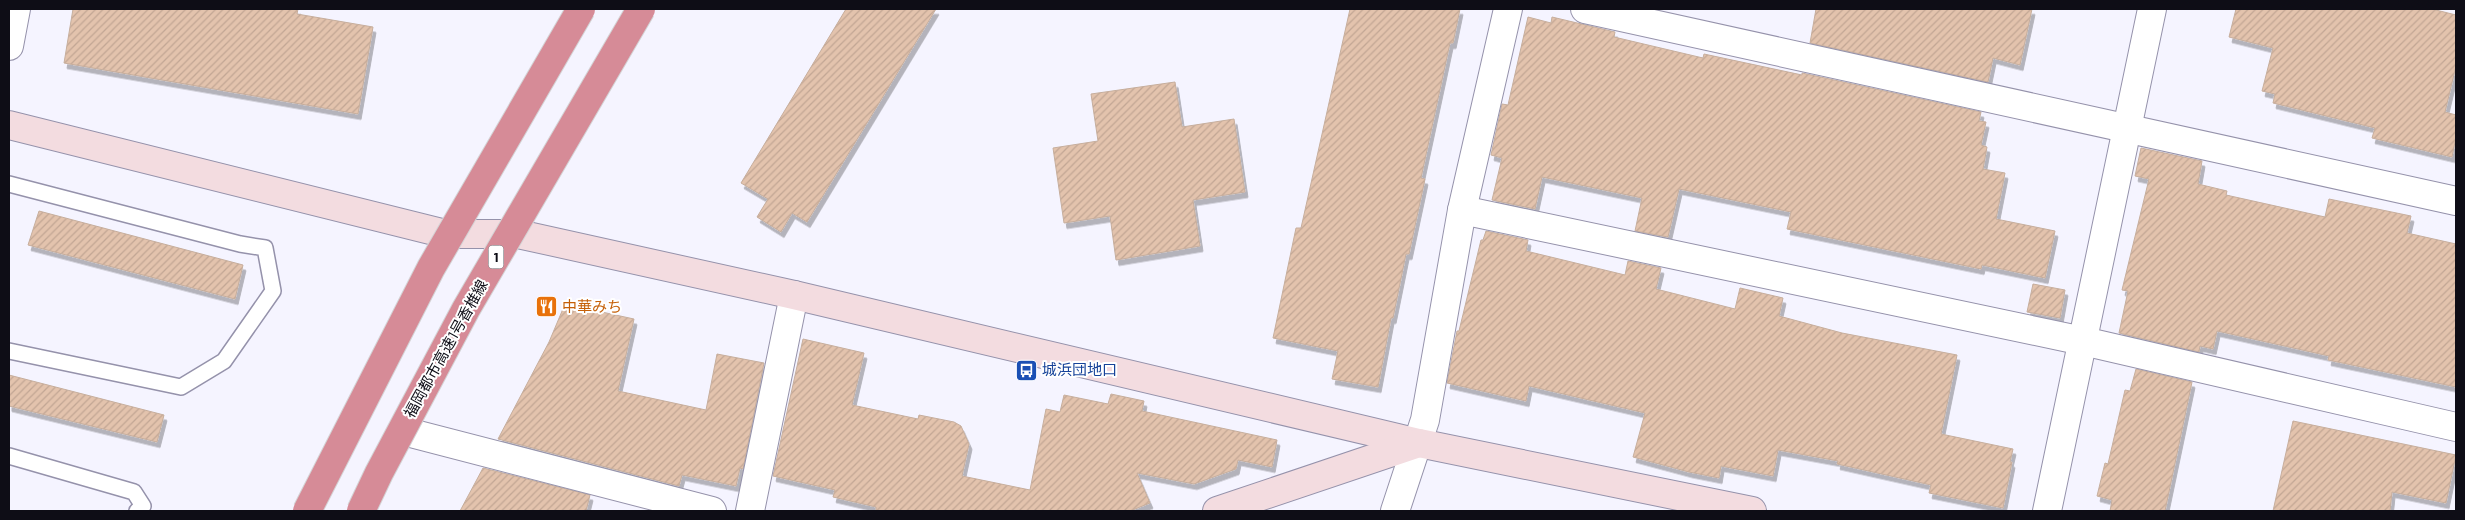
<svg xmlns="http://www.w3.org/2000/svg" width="2465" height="520" viewBox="0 0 2465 520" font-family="Barlow,'Noto Sans JP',sans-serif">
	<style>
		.building { fill: url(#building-hatch); stroke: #c6ae9d; filter: url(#shadow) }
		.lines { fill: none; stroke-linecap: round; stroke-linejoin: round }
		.lane-casing { stroke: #9592ab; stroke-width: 18 }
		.street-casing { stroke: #9592ab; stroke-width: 30 }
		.secondary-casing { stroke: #9592ab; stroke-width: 30 }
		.lane { stroke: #fff; stroke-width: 15 }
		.street { stroke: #fff; stroke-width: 28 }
		.secondary { stroke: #f3dce0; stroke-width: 28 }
		.highway-bridge-casing { stroke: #d4d3d5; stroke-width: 30; stroke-linecap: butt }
		.highway-bridge { stroke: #d68b97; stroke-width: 28 }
		.labels { text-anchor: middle; stroke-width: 4; stroke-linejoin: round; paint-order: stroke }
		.shield { fill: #fff; stroke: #56565c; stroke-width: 1 }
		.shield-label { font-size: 14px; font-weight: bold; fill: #0e0d16 }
		.food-label { font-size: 15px; fill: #c56008; stroke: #fff; text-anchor: start }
		.street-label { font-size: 15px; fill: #0e0d16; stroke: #fff }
		.transit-label { font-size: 15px; fill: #164399; stroke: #fff; text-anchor: start }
	</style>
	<defs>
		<pattern id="building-hatch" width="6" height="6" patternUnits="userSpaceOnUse" patternTransform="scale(1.25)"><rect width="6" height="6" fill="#e3c3ad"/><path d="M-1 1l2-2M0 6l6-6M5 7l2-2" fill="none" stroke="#c2a694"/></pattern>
		<filter id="shadow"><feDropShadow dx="3" dy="5.5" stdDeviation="0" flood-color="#0004"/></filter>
	</defs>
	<rect width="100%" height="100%" fill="#f5f4ff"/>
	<g class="building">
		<path d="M73 9H298L297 14 373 27 358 114 64 63Z"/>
		<path d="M846 9H936L807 222 792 213 781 232 757 217 768 199 741 183Z"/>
		<path d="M1350 9H1460L1453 43H1450L1421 178 1425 179 1409 254H1406L1393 318H1391L1378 387 1332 379 1338 351 1273 338 1296 228H1301Z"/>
		<path d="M1816 9H2032L2020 65 1993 58 1988 82 1810 43Z"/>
		<path d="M2236 9H2432L2456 15V66L2445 112 2456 115V137L2452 157 2372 138 2375 128 2273 103 2275 94 2262 91 2273 48 2229 37Z"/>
		<path d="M1528 17 1551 23 1552 17 1615 32 1614 37 1703 58 1704 54 1802 75V73L1981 112 1979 121 1986 122 1981 145 1987 147 1983 169 2005 173 1996 219 2055 231 2045 278 1982 265 1981 269 1787 229 1791 212 1679 189 1668 237 1635 231 1642 198 1542 177 1535 209 1492 200 1502 158 1491 155 1502 104 1508 105Z"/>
		<path d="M1175 82 1182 127 1234 119 1245 192 1193 200 1200 246 1116 260 1110 216 1064 223 1053 148 1098 141 1091 94Z"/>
		<path d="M2141 148 2202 161 2198 184 2227 191 2226 195 2325 217 2329 199 2411 216 2407 233 2456 244V387L2328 360 2329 356 2217 331 2213 349 2200 346 2199 352 2119 333 2128 291 2122 290 2149 179 2135 176Z"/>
		<path d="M39 211 243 265 235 299 28 245Z"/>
		<path d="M1486 231 1528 240 1526 251 1625 275 1628 261 1661 268 1656 289 1735 309 1740 288 1783 298 1779 316 1842 333 1957 355 1941 434 2013 449 2010 462H2012L2003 508 1929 493 1931 485 1837 464 1838 461 1778 450 1773 476 1721 466 1719 478 1689 472 1633 457 1645 413 1529 386 1526 401 1447 383 1457 331H1459L1481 240H1483Z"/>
		<path d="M2033 284 2065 290 2060 318 2027 312Z"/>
		<path d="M565 304 634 319 618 391 706 410 717 354 764 363 743 469 740 468 736 486 682 475 679 486 498 439 549 342Z"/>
		<path d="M803 339 864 353 852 405 918 419 919 415 954 422 961 426 969 444 962 476 1030 490 1046 409 1060 412 1064 395 1108 404 1111 394 1144 401 1142 411 1277 440 1272 467 1238 460 1236 469 1194 484 1137 473 1150 503 1130 511H876V507L833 497 835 490 773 476Z"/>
		<path d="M2136 369 2192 382 2165 511H2110L2112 500 2097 496 2105 463 2108 464 2125 390 2130 391Z"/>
		<path d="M9 375 164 415 157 442 9 406Z"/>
		<path d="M2293 421 2456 455 2446 503 2392 492 2390 511H2273Z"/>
		<path d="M483 468 590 495 586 511H460Z"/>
	</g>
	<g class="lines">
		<defs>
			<g id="lane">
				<path d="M9 184 240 244 265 248 273 291 224 361 181 387 9 351"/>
				<path d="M9 456 134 492 143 506 137 511"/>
			</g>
			<g id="street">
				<path d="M1585 9 2456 201"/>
				<path d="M9 46 16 9"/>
				<path d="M1462 210 2083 341 2456 427"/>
				<path d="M403 431 712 511"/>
				<path d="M750 511 794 295"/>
				<path d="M1395 511 1425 420 1462 210 1508 9"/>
				<path d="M2047 511 2152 9"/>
			</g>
			<g id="secondary">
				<path d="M9 125 446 234H518L794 295 1419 443 1752 511"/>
				<path d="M1217 511 1419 443"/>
			</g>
		</defs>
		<use href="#lane" class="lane-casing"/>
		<use href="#street" class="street-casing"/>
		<use href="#secondary" class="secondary-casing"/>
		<use href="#lane" class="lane"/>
		<use href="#street" class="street"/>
		<use href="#secondary" class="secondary"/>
		<defs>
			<g id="highway-bridge">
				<path d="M307 511 431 268 581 9"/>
				<path d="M361 511 379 473 466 309 641 9"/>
			</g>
		</defs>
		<use href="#highway-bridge" class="highway-bridge-casing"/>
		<use href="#highway-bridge" class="highway-bridge"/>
	</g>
	<defs>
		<symbol id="restaurant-square" viewBox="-11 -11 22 22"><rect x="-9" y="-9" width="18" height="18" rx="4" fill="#e8710a" stroke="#fff"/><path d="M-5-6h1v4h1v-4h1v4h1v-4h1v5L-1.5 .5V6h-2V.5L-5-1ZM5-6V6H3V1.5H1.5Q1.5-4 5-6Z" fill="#fff"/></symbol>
		<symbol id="bus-square" viewBox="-11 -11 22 22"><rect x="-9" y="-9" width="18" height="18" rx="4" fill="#1a4fb4" stroke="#fff"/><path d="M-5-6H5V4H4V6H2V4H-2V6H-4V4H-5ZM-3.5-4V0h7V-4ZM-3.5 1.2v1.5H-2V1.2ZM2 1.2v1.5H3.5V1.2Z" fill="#fff"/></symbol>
	</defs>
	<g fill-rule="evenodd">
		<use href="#restaurant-square" x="534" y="294" width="25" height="25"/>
		<use href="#bus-square" x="1014" y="358" width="25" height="25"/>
	</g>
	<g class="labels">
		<rect class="shield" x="488.5" y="245.5" width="15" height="23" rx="4"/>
		<g class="shield-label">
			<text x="496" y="262">1</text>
		</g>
		<g class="food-label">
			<text x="562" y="312">中華みち</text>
		</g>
		<g class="street-label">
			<text transform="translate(446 349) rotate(-61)" y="5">福岡都市高速1号香椎線</text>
		</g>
		<g class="transit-label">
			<text x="1042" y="375">城浜団地口</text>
		</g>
	</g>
	<rect width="2465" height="520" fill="none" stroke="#0e0d16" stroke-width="20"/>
</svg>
